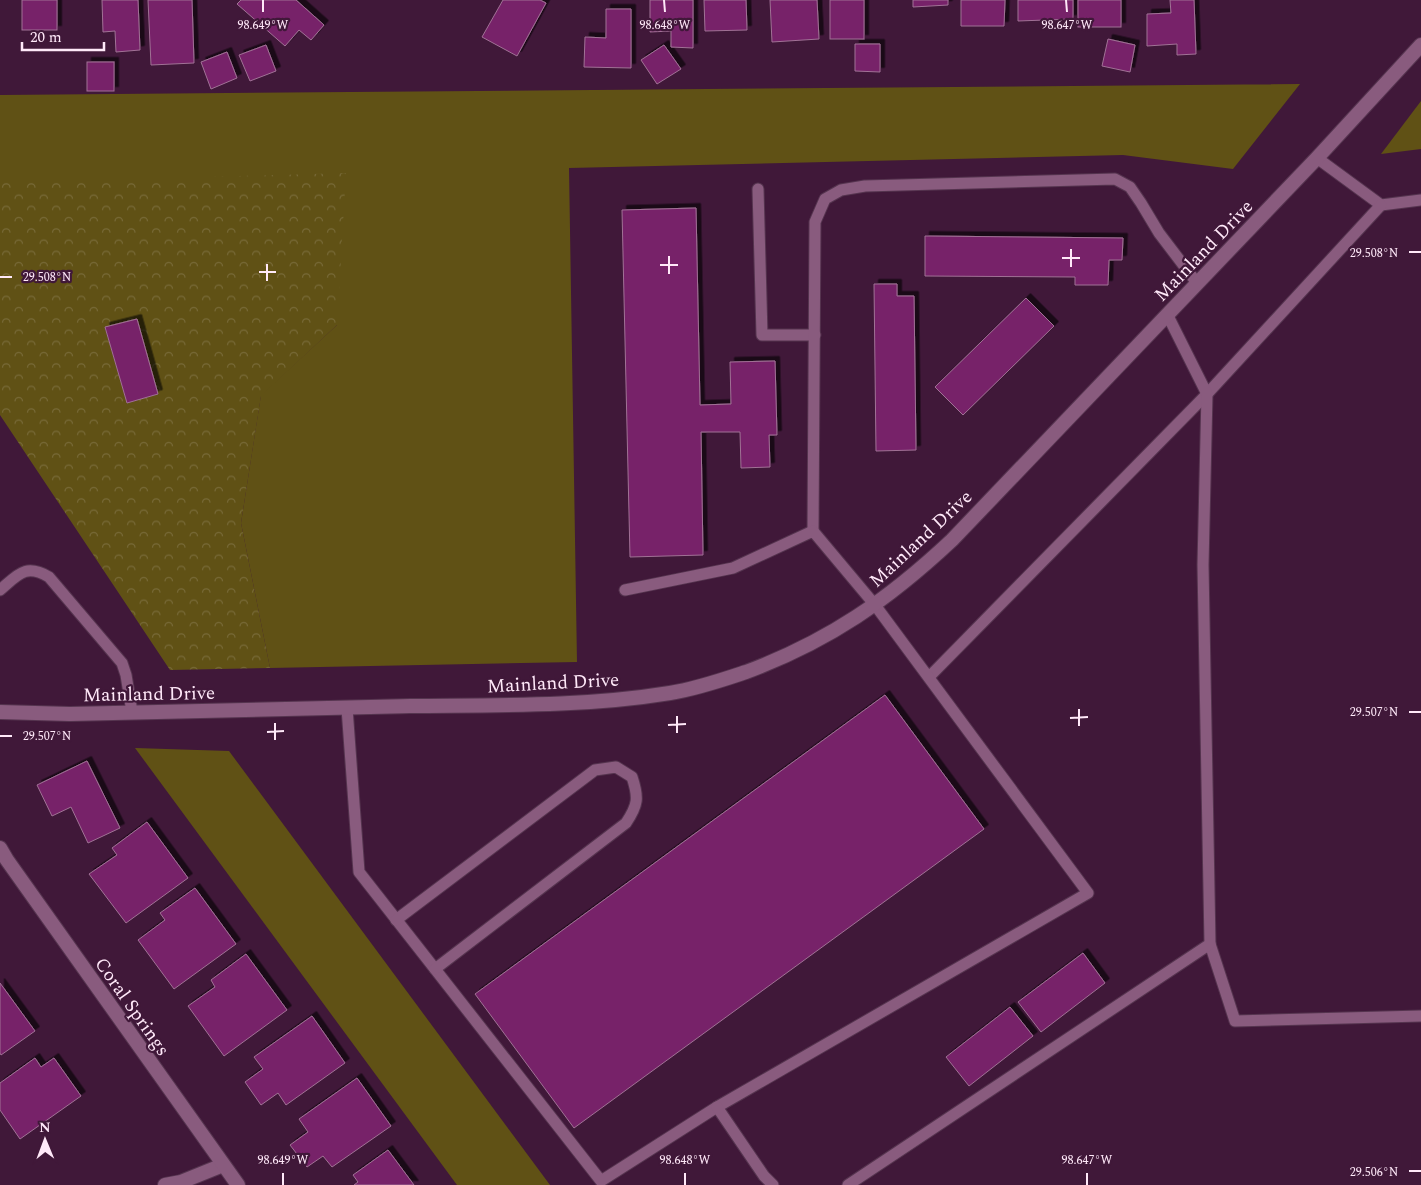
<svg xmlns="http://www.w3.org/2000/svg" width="1421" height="1185" viewBox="0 0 1421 1185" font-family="Spectral,serif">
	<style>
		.green { fill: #605115 }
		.forest { fill: url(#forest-crowns); fill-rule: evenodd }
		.building { fill: #772169; stroke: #a17296; filter: url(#shadow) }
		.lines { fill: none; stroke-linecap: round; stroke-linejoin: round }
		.service-casing { stroke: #55344f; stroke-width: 13 }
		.minor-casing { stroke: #55344f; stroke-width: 16 }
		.tertiary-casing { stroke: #55344f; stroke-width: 16 }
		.secondary-casing { stroke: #55344f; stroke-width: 16 }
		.service { stroke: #895b7e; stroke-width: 11 }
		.minor { stroke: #895b7e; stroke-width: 14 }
		.tertiary { stroke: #895b7e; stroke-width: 14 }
		.secondary { stroke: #895b7e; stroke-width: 14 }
		.ticks { fill: none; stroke: #ffe9f9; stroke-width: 2 }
		.labels { text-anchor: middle; stroke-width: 4.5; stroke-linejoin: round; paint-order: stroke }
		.street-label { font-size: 19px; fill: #ffe9f9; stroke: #401839 }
		.ticks-label { font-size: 12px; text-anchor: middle; fill: #ffe9f9; stroke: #401839; stroke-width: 4.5; stroke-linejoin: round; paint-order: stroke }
	</style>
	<defs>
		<pattern id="forest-crowns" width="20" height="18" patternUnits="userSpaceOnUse" patternTransform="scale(1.25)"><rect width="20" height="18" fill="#605115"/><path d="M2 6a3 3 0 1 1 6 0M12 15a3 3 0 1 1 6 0" fill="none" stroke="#786a38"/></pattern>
		<filter id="shadow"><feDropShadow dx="4.5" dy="-4.5" stdDeviation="0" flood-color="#0009"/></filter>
	</defs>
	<rect width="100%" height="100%" fill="#401839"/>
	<g class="green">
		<path d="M1300 84 1233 169 1123 155 569 168 577 662 270 668 241 523 261 395 337 325 137 179H0V95Z"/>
		<path d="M1421 101V149L1381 154Z"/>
		<path d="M135 748 229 751 550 1185H457Z"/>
	</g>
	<path class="forest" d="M346 173 337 325 261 396 241 523 270 668 170 670 0 415V179H137ZM136 319 158 394 127 403 105 328Z"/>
	<g class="building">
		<rect x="22" y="0" width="35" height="30"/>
		<path d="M102 0H138L140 50 116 52 115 31 103 32Z"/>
		<path d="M148 0H192L194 63 151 65Z"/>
		<path d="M241 0H296L324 25 311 40 299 30 285 46 237 4Z"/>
		<path d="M503 0H540L546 3 517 56 482 37Z"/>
		<path d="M650 0H693V48L671 47V31L650 32Z"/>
		<path d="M704 0H746L747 30 705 31Z"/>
		<path d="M770 0H817L819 39 772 42Z"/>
		<rect x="830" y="0" width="34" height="39"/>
		<path d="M913 0H948V5L913 7Z"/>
		<path d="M961 0H1005L1004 26H961Z"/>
		<path d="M1018 0H1073V19L1018 21Z"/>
		<rect x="1078" y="0" width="43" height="27"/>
		<path d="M1170 0H1194L1196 54 1177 55V44L1147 46V14L1171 13Z"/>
		<path d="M606 9H631V68L584 67 585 37 606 38Z"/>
		<path d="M1108 39 1135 45 1130 72 1102 66Z"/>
		<path d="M855 44H880V72L855 71Z"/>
		<path d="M266 45 276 71 250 81 239 55Z"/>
		<path d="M664 45 681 69 657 84 641 60Z"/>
		<path d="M227 52 237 78 211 89 201 62Z"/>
		<rect x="87" y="62" width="27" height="29"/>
		<path d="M696 208 700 405 731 404 730 362 775 361 777 435H769L770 467 741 468 740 432H701L703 555 630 557 622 210Z"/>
		<path d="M925 236 1123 238 1122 260H1109L1108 285H1075V277L925 276Z"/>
		<path d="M874 284H897V296H914L916 450 876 451Z"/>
		<path d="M1026 298 1054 326 963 415 935 387Z"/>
		<path d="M137 319 158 394 127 403 105 327Z"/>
		<path d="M885 695 984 829 574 1128 475 994Z"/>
		<path d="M87 761 120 828 88 843 71 807 52 816 37 785Z"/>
		<path d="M147 822 188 878 126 923 89 874 117 855 112 848Z"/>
		<path d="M195 888 236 944 174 989 138 940 165 920 160 913Z"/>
		<path d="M1083 953 1105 983 1041 1032 1018 1002Z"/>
		<path d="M246 954 287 1010 224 1056 188 1006 215 987 211 980Z"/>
		<path d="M0 983 35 1031 1 1055 0 1053Z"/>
		<path d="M1010 1007 1033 1036 969 1086 946 1057Z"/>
		<path d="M312 1016 345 1063 286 1105 278 1093 261 1105 245 1082 263 1069 254 1057Z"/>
		<path d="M35 1058 41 1067 54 1058 81 1096 20 1139 0 1110V1083Z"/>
		<path d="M357 1078 391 1126 332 1167 323 1156 307 1167 290 1145 308 1132 299 1119Z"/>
		<path d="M388 1150 414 1185H354L358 1182 353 1175Z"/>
	</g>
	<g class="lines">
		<defs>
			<g id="service">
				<path d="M1317 158 1381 205 1421 200"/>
				<path d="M758 189 762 335H815"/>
				<path d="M813 531 815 222 825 199 841 190 865 186 1115 179 1130 187 1141 203 1159 233 1197 283"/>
				<path d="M0 590C18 575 25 563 49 577L122 663 126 675 132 712"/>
				<path d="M929 677 1207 394 1381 205"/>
				<path d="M347 708 359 872 601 1181 717 1107 1088 893 875 605 813 531 733 568 625 590"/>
				<path d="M396 920 595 770 616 767 632 777C639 798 638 805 626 823L435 969"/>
				<path d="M1210 944 1235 1021 1421 1016"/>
				<path d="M717 1107 764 1176 773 1185"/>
				<path d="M848 1185 1210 944 1203 565 1207 394 1167 314"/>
			</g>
			<path id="minor" d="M165 1185 181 1182 223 1165"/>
			<path id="tertiary" d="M0 848 7 860 238 1185"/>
			<path id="secondary" d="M0 712 70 714C184 711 297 709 410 706 496 705 584 707 670 693 696 689 722 680 746 672 829 641 888 600 952 540L1317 158 1421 45"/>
		</defs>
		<use href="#service" class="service-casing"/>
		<use href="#minor" class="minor-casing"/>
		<use href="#tertiary" class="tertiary-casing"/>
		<use href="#secondary" class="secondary-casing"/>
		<use href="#service" class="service"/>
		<use href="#minor" class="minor"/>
		<use href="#tertiary" class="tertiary"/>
		<use href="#secondary" class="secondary"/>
	</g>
	<path class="ticks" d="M263 0V12M664 0 665 12M1066 0 1067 12M1071 249V267M1409 252H1421M669 256V274M1062 258H1080M267 264V281M660 265H678M259 272H276M0 277H12M1079 709V726M1409 712H1421M677 716V733M1070 718 1088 717M275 723V740M668 725 686 724M267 732 284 731M0 736H12M1409 1171H1421M283 1173V1185M685 1173V1185M1087 1173V1185"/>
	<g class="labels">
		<g class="street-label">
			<text transform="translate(1203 250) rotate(-46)" y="7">Mainland Drive</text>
			<text transform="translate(920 538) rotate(-43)" y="7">Mainland Drive</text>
			<text transform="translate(553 682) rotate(-3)" y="7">Mainland Drive</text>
			<text transform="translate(149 693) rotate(-1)" y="7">Mainland Drive</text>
			<text transform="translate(133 1006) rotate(55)" y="7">Coral Springs</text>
		</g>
	</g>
	<g class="ticks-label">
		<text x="263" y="29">98.649°W</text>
		<text x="665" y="29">98.648°W</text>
		<text x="1067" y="29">98.647°W</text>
		<text x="1374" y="257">29.508°N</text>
		<text x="47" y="281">29.508°N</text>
		<text x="1374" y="716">29.507°N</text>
		<text x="47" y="740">29.507°N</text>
		<text x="283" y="1164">98.649°W</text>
		<text x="685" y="1164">98.648°W</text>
		<text x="1087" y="1164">98.647°W</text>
		<text x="1374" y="1176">29.506°N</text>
	</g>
	<g transform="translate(45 1140) rotate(359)" stroke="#401839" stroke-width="4" paint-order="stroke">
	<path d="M0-4L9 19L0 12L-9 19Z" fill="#ffe9f9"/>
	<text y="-8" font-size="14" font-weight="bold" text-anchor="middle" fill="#ffe9f9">N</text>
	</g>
	<path d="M22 42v8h82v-8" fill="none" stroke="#ffe9f9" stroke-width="2.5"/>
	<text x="30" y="42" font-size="15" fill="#ffe9f9" stroke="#401839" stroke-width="4" paint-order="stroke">20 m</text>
</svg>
